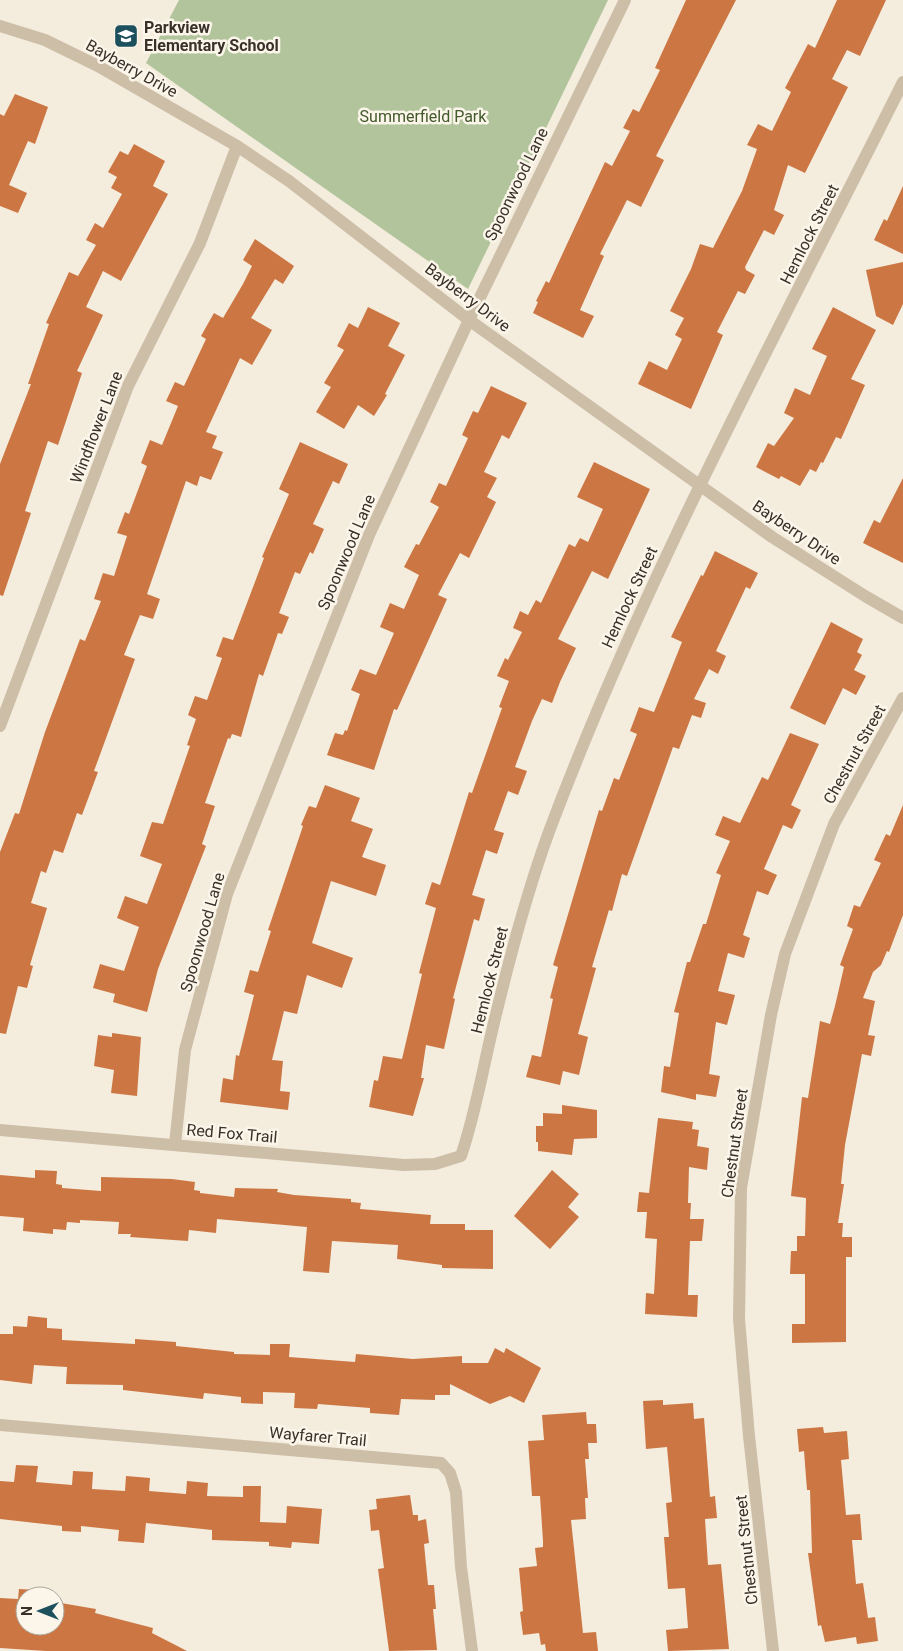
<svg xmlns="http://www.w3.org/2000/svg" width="903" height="1651" viewBox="0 0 903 1651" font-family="Roboto,sans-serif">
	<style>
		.green { fill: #b1c49c }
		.building { fill: #cc7743 }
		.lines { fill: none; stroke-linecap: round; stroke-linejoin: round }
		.minor { stroke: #cdbea8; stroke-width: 12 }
		.tertiary { stroke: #cdbea8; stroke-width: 12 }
		.labels { text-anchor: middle; stroke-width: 5; stroke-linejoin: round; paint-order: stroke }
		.poi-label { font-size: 16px; font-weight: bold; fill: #393029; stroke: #fbf5ea; text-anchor: start }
		.street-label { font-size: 16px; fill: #393029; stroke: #fbf5ea }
		.park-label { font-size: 16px; fill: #42592b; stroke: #fbf5ea }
	</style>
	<rect width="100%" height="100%" fill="#f4ecdd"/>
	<path class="green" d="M179 0H608L468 289 146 63Z"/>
	<g class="building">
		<path d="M686 0H736L656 156 664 160 641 207 627 200 600 254 604 256 580 310 594 316 583 338 533 313 538 302 536 301 546 281 549 283 605 162 612 166 630 131 623 128 633 109 639 112 660 70 655 68Z"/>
		<path d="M837 0H886L860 56 847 50 832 79 848 87 805 173 788 165 774 210 784 215 774 235 764 230 745 267 746 270 755 275 745 294 738 291 717 332 723 335 691 409 638 384 649 361 667 370 682 339 675 335 684 318 670 311 691 269 700 244 713 248 742 191 757 149 747 145 758 124 772 131 791 92 785 88 808 44 815 48Z"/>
		<path d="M15 94 48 107 35 144 28 141 9 185 27 193 18 213 0 206V114L4 116Z"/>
		<path d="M134 144 165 161 153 186 168 194 121 281 103 271 86 307 103 315 77 371 82 373 58 445 48 441 25 511 31 513 3 596 0 595V464L31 384H28L49 324 46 323 69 272 78 276 96 245 86 240 95 223 103 228 122 194 111 188 117 177 108 172 120 151 128 155Z"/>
		<path d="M903 186V254L874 240 884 219 887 221Z"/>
		<path d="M255 239 294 266 283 284 275 279 251 318 272 330 252 365 240 358 206 432 217 436 212 448 223 452 211 480 200 476 197 486 186 481 147 594 160 599 153 619 140 615 124 655 135 659 94 771 98 772 82 815 77 813 63 853 54 850 46 873 41 871 31 903 47 908 30 965 33 966 27 988 18 986 6 1034 0 1033V852L15 813 19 814 45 732 80 639 85 641 101 601 94 599 103 573 114 576 127 536 117 533 125 512 129 514 147 466 141 463 150 440 162 445 178 406 166 401 175 382 184 386 206 339 201 336 214 313 223 318 243 284 252 266 243 260Z"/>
		<path d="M903 262V304L893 325 876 316 866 270Z"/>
		<path d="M368 307 400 323 388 346 405 355 385 394 387 395 374 416 358 405 344 429 316 412 331 387 324 383 344 350 337 346 349 323 358 328Z"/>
		<path d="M833 307 876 330 851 379 865 385 841 439 836 437 823 463 821 462 816 472 810 469 800 486 781 476 779 479 756 467 768 443 774 446 794 418 784 413 795 388 810 395 827 356 812 349Z"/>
		<path d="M491 386 527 403 509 439 502 435 484 472 497 478 487 497 496 502 469 558 460 553 438 595 447 599 397 710 394 709 374 770 327 755 335 733 343 735 345 730 347 731 360 694 351 690 360 669 376 675 394 633 380 627 390 603 404 609 419 575 404 567 416 544 419 545 439 507 430 502 439 483 446 486 468 438 462 435 473 411 478 413Z"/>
		<path d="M300 442 348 464 339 484 333 481 313 524 324 529 313 554 310 552 300 574 295 572 279 613 289 617 282 634 278 633 263 676 259 674 241 737 232 734 230 739 228 738 205 803 215 806 202 844 206 846 158 969 147 1012 113 1002 115 994 93 988 100 964 124 971 139 927 117 918 125 896 147 904 162 864 140 856 152 822 163 824 190 746 187 745 196 719 188 715 195 696 207 700 222 658 216 656 223 637 233 640 264 558 262 557 289 494 279 489Z"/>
		<path d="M594 462 650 489 608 579 592 571 558 639 576 648 560 682 552 703 542 699 532 721 515 767 527 771 518 795 508 791 494 830 504 833 497 854 486 850 472 895 485 899 479 921 474 919 453 998 455 999 444 1049 426 1045 421 1078H424L413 1116 369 1107 374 1080 378 1081 383 1056 402 1059 422 974 419 973 436 908 425 904 432 882 440 885 469 792 472 793 502 708 499 707 509 681 497 676 505 658 508 660 522 632 513 628 520 611 528 615 536 600 541 603 569 544 575 547 580 538 588 542 603 509 577 497Z"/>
		<path d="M903 478V563L863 543 874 520 880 523Z"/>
		<path d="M715 551 758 573 750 589 746 587 716 651 726 656 718 674 709 669 694 699 706 703 701 718 692 715 679 749 673 747 627 876 622 874 612 911 609 910 592 967 596 968 578 1034 588 1037 579 1075 563 1071 560 1085 526 1077 532 1055 541 1057 553 999 550 998 558 967 553 965 599 810 602 811 614 778 619 780 637 734 630 731 639 707 654 712 682 642 671 637 701 575 703 576Z"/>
		<path d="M831 622 863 639 857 652 862 655 854 670 866 676 856 695 843 688 825 725 790 708Z"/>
		<path d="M790 733 819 744 791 805 801 810 792 829 783 825 764 869 777 875 768 895 757 891 743 935 750 938 744 958 728 953 718 991 735 995 727 1025 716 1022 709 1074 720 1076 716 1097 696 1094V1100L661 1092 664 1066 670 1067 679 1013 674 1012 687 962H690L703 924H706L721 875 716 873 730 841 715 835 723 816 740 823 762 777 768 780Z"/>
		<path d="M325 785 360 798 351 821 373 829 362 857 386 865 376 896 331 881 312 943 353 958 342 988 307 975 297 1014 284 1011 272 1060 283 1061 280 1091 290 1092 288 1110 220 1102 223 1078 233 1080 236 1055 239 1056 254 995 244 992 250 970 258 972 271 931 268 930 303 826 301 825 309 806 316 808Z"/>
		<path d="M903 805V915L889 952 887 951 881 965 873 972 863 998 875 1001 868 1035 875 1036 871 1056 862 1054 845 1145 841 1184H844L838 1223H843L842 1237H852V1257H846V1342L792 1343V1324H805V1274H790L791 1251H797V1236H805L806 1198 791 1196 802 1097 808 1098 820 1021 830 1024 835 1006 844 967 840 965 853 929 847 926 854 905 860 907 881 863 874 860 886 834 890 836Z"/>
		<path d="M112 1033 141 1037 137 1096 111 1093 114 1070 94 1066 98 1035 112 1037Z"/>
		<path d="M562 1105 597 1110V1138L574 1139 572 1155 538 1151V1142H536V1126H543V1113L562 1114Z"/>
		<path d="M658 1118 693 1122 692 1129 699 1130 697 1146 709 1148 707 1170 689 1167 688 1203H691L690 1219H704L702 1241H690L688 1295H698L697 1317 645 1314 646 1293 654 1294 657 1239 645 1238 647 1212H637L639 1192 649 1193Z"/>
		<path d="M35 1170 57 1171 56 1184 62 1185V1188L101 1191V1177L172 1179 195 1182 194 1190 200 1191V1193L234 1197 235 1188 278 1189 277 1192 294 1195 351 1199V1202L361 1203 360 1209 431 1215 430 1224H465V1230H493V1269L442 1268V1265L397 1259 398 1245 332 1241 329 1273 303 1271 307 1227 217 1219 216 1233 189 1230 188 1241 130 1237 131 1234H118L119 1222 80 1220V1223L67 1222 66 1230 53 1229V1234L23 1231 24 1218 0 1216V1175L35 1178Z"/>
		<path d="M552 1170 579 1194 568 1207 579 1217 550 1249 514 1216Z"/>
		<path d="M28 1316 47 1318V1328L62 1329V1340L135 1344V1339L176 1342V1346L234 1352V1354L270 1355V1344H290L289 1357 355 1362 356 1354 413 1359 462 1356V1363H488L495 1348 504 1353 506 1348 541 1368 524 1403 510 1396 490 1404 450 1384V1395H435V1400L401 1399 399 1415 370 1413V1408L318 1404 317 1409 294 1408 295 1393 263 1392V1404L241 1403V1397L204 1393 203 1399 123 1390V1385L66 1384 67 1367 34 1365 32 1384 0 1380V1334H13V1326L27 1327Z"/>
		<path d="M663 1400V1405L693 1403 694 1419 704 1418 710 1497 715 1496 717 1518 705 1519 708 1565 721 1564 729 1649 668 1651 666 1630 688 1628 685 1588 668 1589 664 1537H669L666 1503 672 1502 667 1447 646 1449 643 1401Z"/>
		<path d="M586 1412 587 1424H596L597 1443H588L589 1459H585L588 1498H585L586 1519 571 1520 583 1633 596 1632 598 1651H546L545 1644 541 1645 539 1633 523 1635 520 1612 523 1611 519 1568 537 1566 535 1548 543 1547V1541L540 1496H532L528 1441 544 1440 542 1415Z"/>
		<path d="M823 1427 824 1433 847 1431 849 1459 841 1460 846 1515 860 1514 862 1540H852L856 1584 863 1583 868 1618 875 1617 878 1641 857 1644 856 1637 825 1642 821 1625 818 1626 808 1553H812L810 1490H807L804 1451 799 1452 797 1429Z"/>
		<path d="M16 1465 38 1466 36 1482 72 1485 73 1471 93 1472 92 1489 125 1491 126 1476 150 1478 149 1491 186 1494 187 1481 208 1483 207 1496 243 1497V1486H261L260 1522 286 1523 287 1506 322 1509 319 1544 292 1542 291 1548 269 1546V1542L212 1540V1530L146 1523 144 1543 118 1541 119 1530 81 1526V1532L62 1531V1526L0 1519V1481L14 1482Z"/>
		<path d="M410 1495 413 1515H418V1521L426 1519 429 1543 424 1544 428 1585H434L436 1609H433L437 1650 389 1651 378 1569 384 1568 379 1530 371 1531 369 1510 377 1509 376 1499Z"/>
		<path d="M19 1589 38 1590 37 1596H25V1626H55V1602L96 1609 95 1613 153 1628 152 1633 187 1651H46L0 1648V1598L18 1599Z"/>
	</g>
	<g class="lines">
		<g class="minor">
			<path d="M0 726 128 386 200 243 237 146"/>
			<path d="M0 1130 404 1165 435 1164 461 1156C475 1115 482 1073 492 1031 508 963 526 894 550 829 647 571 780 328 903 82"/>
			<path d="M175 1144 185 1050 227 894 369 535 469 320 625 0"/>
			<path d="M0 1425 441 1463 450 1473 456 1492 461 1567 472 1651"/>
			<path d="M773 1651 749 1436 739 1319 741 1188 771 1015 785 954 834 824 903 698"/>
		</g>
		<path class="tertiary" d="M0 26 45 40 98 66 237 146 289 181 469 320 772 537 865 596 903 618"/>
	</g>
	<defs>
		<symbol id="school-square" viewBox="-11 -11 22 22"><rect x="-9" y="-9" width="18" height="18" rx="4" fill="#1c505d" stroke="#fbf5ea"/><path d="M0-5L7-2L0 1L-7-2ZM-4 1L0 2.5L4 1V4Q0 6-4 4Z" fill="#fff"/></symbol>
	</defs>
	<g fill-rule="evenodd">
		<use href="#school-square" x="112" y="22" width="28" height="28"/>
	</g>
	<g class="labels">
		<g class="poi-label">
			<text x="144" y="33">Parkview<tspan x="144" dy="18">Elementary School</tspan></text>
		</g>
		<g class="street-label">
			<text transform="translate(132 68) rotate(29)" y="6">Bayberry Drive</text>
			<text transform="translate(516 184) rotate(-64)" y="6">Spoonwood Lane</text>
			<text transform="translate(809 234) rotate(-63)" y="6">Hemlock Street</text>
			<text transform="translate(468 297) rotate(37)" y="6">Bayberry Drive</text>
			<text transform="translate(96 427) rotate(-69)" y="6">Windflower Lane</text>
			<text transform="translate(797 532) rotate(34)" y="6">Bayberry Drive</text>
			<text transform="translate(346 552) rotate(-67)" y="6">Spoonwood Lane</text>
			<text transform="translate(629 597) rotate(-65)" y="6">Hemlock Street</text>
			<text transform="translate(854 754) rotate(-61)" y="6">Chestnut Street</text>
			<text transform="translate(202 932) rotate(-74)" y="6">Spoonwood Lane</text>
			<text transform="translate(489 980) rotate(-76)" y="6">Hemlock Street</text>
			<text transform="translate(232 1133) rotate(5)" y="6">Red Fox Trail</text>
			<text transform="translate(734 1143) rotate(-82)" y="6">Chestnut Street</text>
			<text transform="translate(318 1436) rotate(5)" y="6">Wayfarer Trail</text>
			<text transform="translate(746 1550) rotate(-96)" y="6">Chestnut Street</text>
		</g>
		<g class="park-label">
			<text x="423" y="122">Summerfield Park</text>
		</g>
	</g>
	<g transform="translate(40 1611) rotate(270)"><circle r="24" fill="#fbf5ea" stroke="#ada69d"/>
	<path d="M0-4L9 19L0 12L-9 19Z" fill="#1c505d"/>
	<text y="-8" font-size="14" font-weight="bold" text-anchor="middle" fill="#393029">N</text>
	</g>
</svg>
